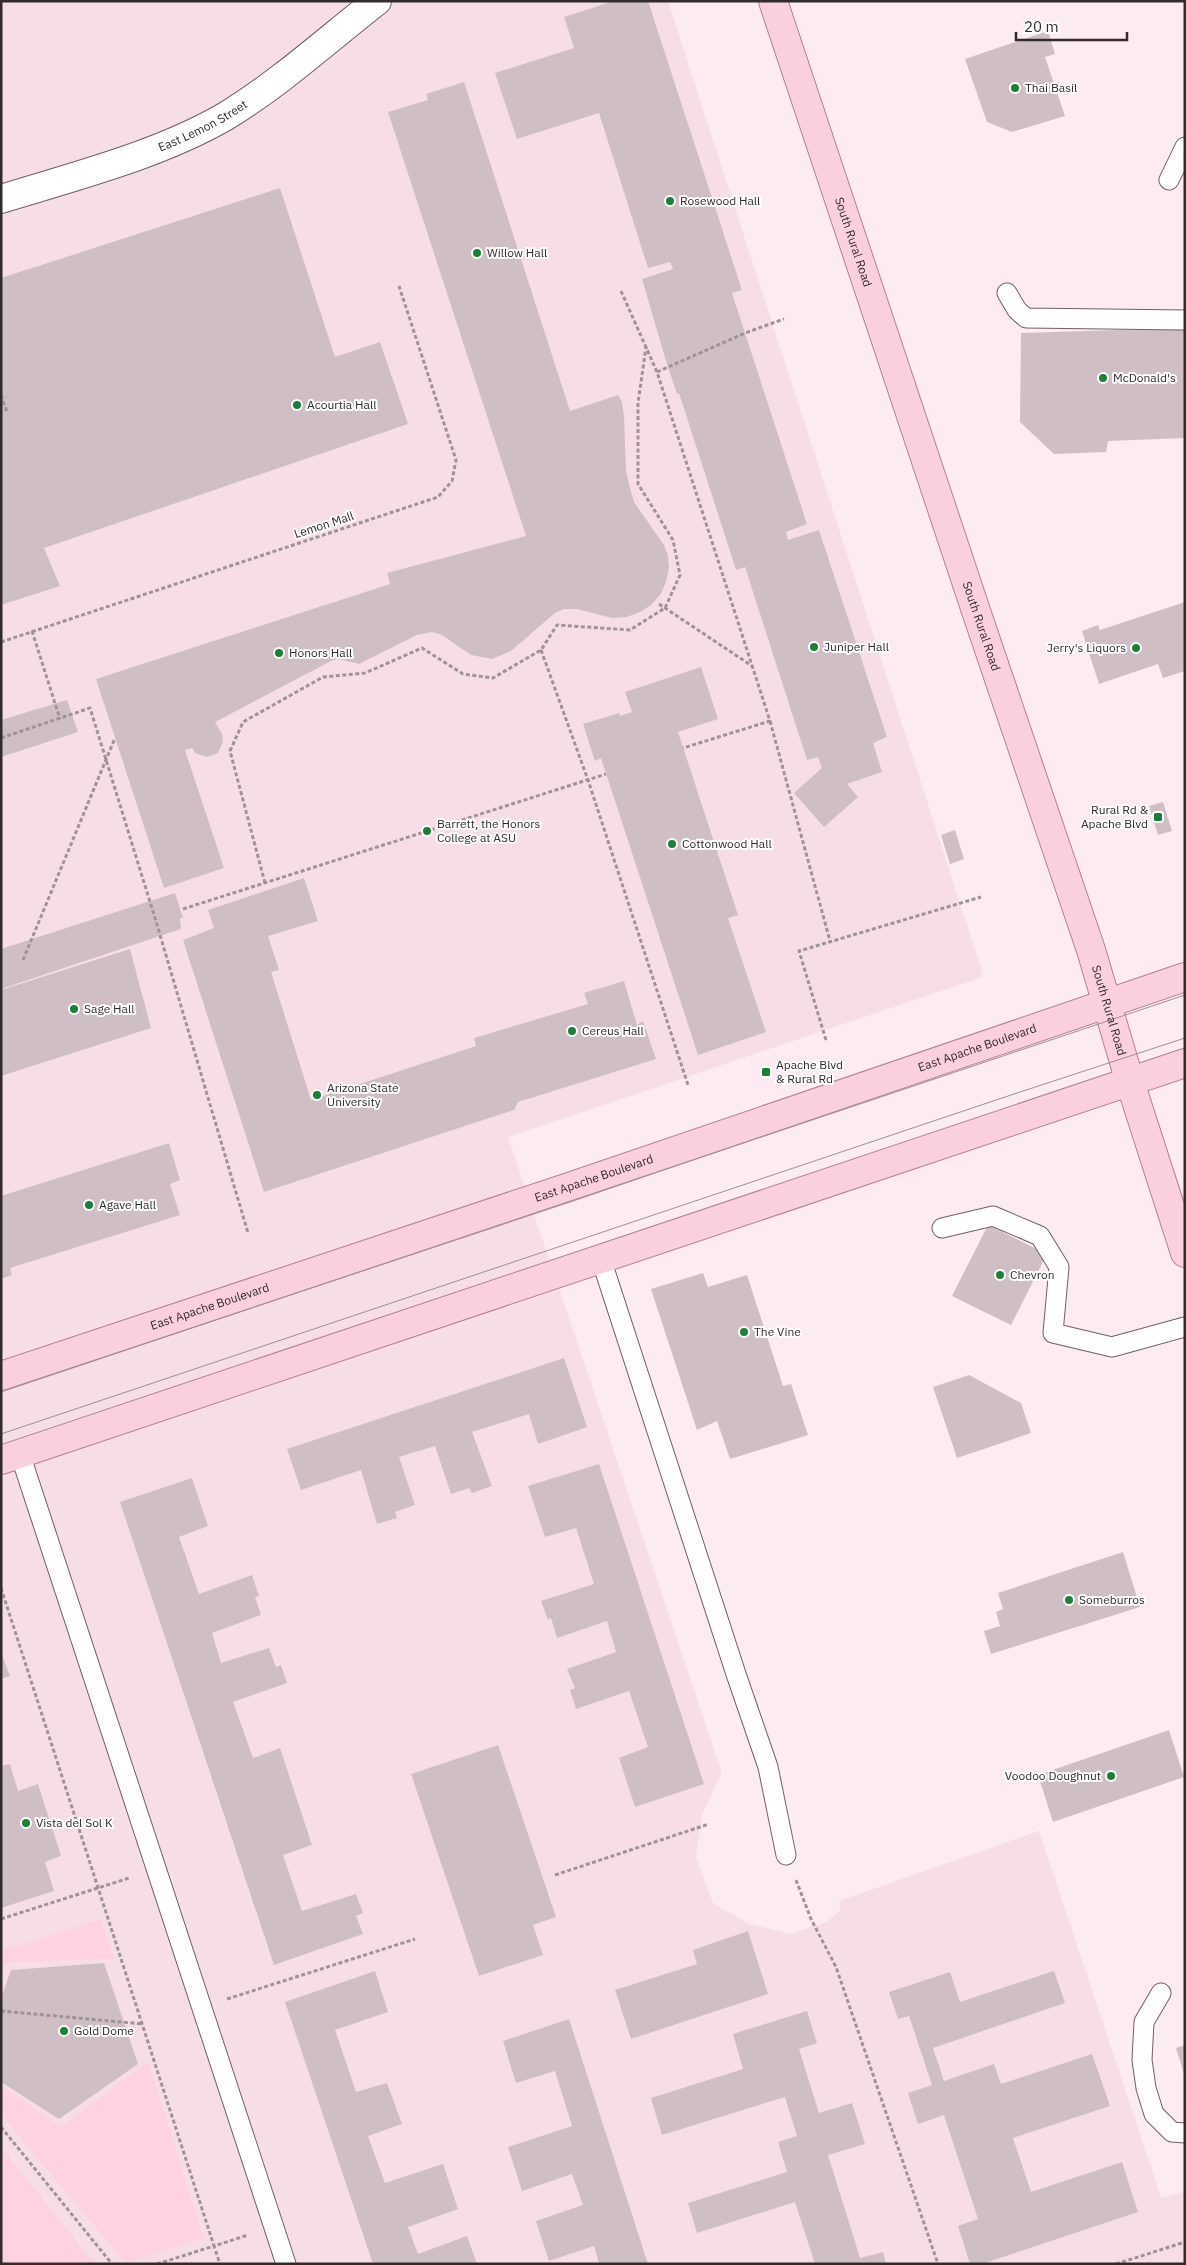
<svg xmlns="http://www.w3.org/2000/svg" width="1186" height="2265" viewBox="0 0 1186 2265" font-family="'IBM Plex Sans',sans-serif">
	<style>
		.built { fill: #f7dee6 }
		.green { fill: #fed2e0 }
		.building { fill: #cfbfc4 }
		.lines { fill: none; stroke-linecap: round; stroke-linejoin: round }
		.lane-casing { stroke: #6f6065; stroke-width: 21 }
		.street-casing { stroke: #6f6065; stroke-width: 30 }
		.primary-casing { stroke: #b28191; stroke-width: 30 }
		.path { stroke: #9f9396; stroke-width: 3; stroke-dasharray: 4 2.5; stroke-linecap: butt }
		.lane { stroke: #fff; stroke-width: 19 }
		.street { stroke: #fff; stroke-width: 28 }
		.primary { stroke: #fbd0de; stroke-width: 28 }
		.tram { stroke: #9b9093; stroke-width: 1 }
		.poi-dot { fill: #1a8237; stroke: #fff; stroke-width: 2 }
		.labels { text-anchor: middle; stroke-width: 4; stroke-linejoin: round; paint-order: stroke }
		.poi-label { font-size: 12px; fill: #312b2c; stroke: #fff; text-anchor: start }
		.street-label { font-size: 12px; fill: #312b2c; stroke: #fff }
	</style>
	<rect width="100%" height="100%" fill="#fcebf0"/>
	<path class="built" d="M1 1H668L983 974 980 978 508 1137 722 1773 702 1814 696 1857 713 1903 749 1924 791 1934 826 1922 841 1910 839 1901 1039 1831 1161 2198 1185 2191V2264H1Z"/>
	<g class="green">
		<path d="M101 1919 114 1959 6 1962 1 1971V1951Z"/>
		<path d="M148 2062 204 2238 126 2263 1 2115V2086L61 2127Z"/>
		<path d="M1 2147 95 2264H1Z"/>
	</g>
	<g class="building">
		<path d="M608 1H648L742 290 732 293 807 524 786 532 788 540 819 530 887 737 873 743 882 772 847 784 858 797 824 827 794 793 822 768 818 757 807 760 745 567 736 570 679 393 677 394 666 361 642 279 673 269 670 262 648 268 599 113 517 139 495 73 574 48 564 17 608 3Z"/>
		<path d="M1048 31 1055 54 1045 57 1065 116 1012 132 987 122 965 59Z"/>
		<path d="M464 82 570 411 618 395 622 402 624 416 626 471 630 488 634 502 664 545 668 556 669 568 666 582 661 594 651 605 640 612 627 617 612 618 577 609H564L555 613 511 651 492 659 471 655 442 635 432 632 417 635 359 664 339 659 333 660 215 722 222 734 223 742 218 753 207 757 195 753 192 748 185 750 224 868 164 888 96 679 390 584 387 573 526 536 388 112 428 100 426 94Z"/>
		<path d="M280 188 335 357 380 342 408 424 44 548 60 586 1 605V278Z"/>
		<path d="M1185 328V438L1108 441 1106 452 1054 454 1020 422 1021 333Z"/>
		<path d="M1185 602V671L1163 678 1158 664 1099 684 1082 631 1098 625 1100 630Z"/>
		<path d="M701 667 718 719 678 732 738 915 728 918 766 1032 698 1055 601 758 595 761 583 724 619 713 620 716 632 712 625 692Z"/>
		<path d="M67 700 78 732 1 757V720Z"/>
		<path d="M1163 802 1172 831 1158 835 1149 806Z"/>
		<path d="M955 830 964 859 950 864 941 835Z"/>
		<path d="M304 878 318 921 268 936 279 970 271 972 311 1100 476 1046 474 1038 588 1004 584 993 624 981 637 1025 643 1021 656 1059 518 1102 514 1110 264 1192 183 940 214 928 208 910Z"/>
		<path d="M175 893 183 918H180L181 929 1 989V949Z"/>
		<path d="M130 949 151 1028 1 1076V990Z"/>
		<path d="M169 1143 180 1180 170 1184 180 1215 10 1268 12 1275 1 1279V1196Z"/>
		<path d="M988 1225 1047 1254 1011 1325 952 1296Z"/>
		<path d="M703 1273 708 1287 747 1275 783 1386 791 1384 808 1435 730 1459 717 1421 697 1430 651 1289Z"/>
		<path d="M564 1358 587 1427 538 1444 529 1414 472 1432 492 1486 472 1493 469 1488 451 1494 435 1446 399 1457 415 1505 395 1512 397 1518 377 1524 361 1470 301 1490 287 1449Z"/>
		<path d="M969 1375 1021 1403 1031 1433 957 1458 933 1387Z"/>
		<path d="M599 1464 704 1784 635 1807 619 1758 648 1747 629 1691 576 1709 570 1690 575 1688 567 1669 616 1652 607 1621 557 1638 551 1618 548 1620 541 1601 594 1584 576 1528 545 1537 528 1486Z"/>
		<path d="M192 1478 208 1526 179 1537 199 1594 252 1575 259 1596 255 1597 261 1615 212 1633 221 1663 269 1648 276 1667 281 1665 287 1683 233 1702 253 1758 280 1748 312 1845 283 1855 302 1911 356 1894 363 1913 356 1916 363 1934 274 1965 120 1502Z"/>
		<path d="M1123 1552 1140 1607 991 1654 984 1631 1000 1626 996 1612 1003 1609 998 1593Z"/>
		<path d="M1 1652 10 1676 1 1679Z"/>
		<path d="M1169 1730 1184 1777 1053 1822 1038 1775Z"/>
		<path d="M498 1745 556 1917 533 1925 543 1955 479 1976 411 1774Z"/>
		<path d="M10 1764 18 1791 38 1784 61 1856 45 1862 54 1891 1 1908V1766Z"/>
		<path d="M748 1931 768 1994 631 2039 615 1990 697 1964 693 1950Z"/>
		<path d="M104 1963 138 2064 59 2119 1 2082V1998L11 1970Z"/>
		<path d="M375 1971 388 2012 335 2030 356 2092 387 2083 402 2124 368 2136 385 2183 443 2164 458 2209 408 2227 418 2254 467 2236 477 2264H373L285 2002Z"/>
		<path d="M1054 1971 1065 2003 933 2048 944 2081 994 2064 1001 2084 1092 2054 1110 2106 1013 2138 1031 2192 1122 2162 1138 2212 982 2264H970L958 2226 978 2219 944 2115 918 2124 908 2093 932 2085 909 2016 898 2019 889 1992 950 1972 960 2002Z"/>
		<path d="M807 2011 817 2043 799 2049 819 2113 852 2103 865 2144 828 2155 860 2258 883 2252 886 2264H815L795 2202 697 2233 688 2203 787 2172 778 2142 797 2136 785 2097 662 2135 651 2098 743 2069 733 2034Z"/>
		<path d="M569 2019 648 2264H599L594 2246 549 2261 536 2221 583 2205 572 2174 522 2191 508 2147 572 2126 555 2071 516 2083 503 2041Z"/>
		<path d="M1185 2045V2074H1184L1176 2048Z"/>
	</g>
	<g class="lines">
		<defs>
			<g id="lane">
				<path d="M1169 180 1185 147"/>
				<path d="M1007 293 1017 310 1026 318 1185 320"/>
				<path d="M942 1228 993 1216 1040 1236 1059 1267 1053 1333 1112 1347 1185 1327"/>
				<path d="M601 1259 736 1674 768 1767 786 1855"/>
				<path d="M20 1454 286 2264"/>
				<path d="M1161 1993 1144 2022 1142 2060 1146 2088 1154 2114 1172 2132 1185 2133"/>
			</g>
			<g id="street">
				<path id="s1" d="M1 199C75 176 159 155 226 116 280 83 327 40 377 1"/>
			</g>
			<g id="primary">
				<path id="s2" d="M773 1 976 611 1091 950 1130 1082 1185 1253"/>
				<path id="s3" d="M1 1376 566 1188 1185 977"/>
				<path d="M1 1460 1185 1063"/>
			</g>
		</defs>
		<use href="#lane" class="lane-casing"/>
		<use href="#street" class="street-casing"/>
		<use href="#primary" class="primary-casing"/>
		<g class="path">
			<path d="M621 291 657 372 770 721 683 748"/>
			<path d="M657 372 745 333 784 319"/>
			<path d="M1 395 7 412"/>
			<path d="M659 604 752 666"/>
			<path d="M32 631 60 719"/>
			<path d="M1 642 438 497 452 481 456 460 399 286"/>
			<path d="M541 650 588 780 688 1085"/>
			<path d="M770 721 830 941"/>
			<path d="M1 738 90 708 155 918 248 1233"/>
			<path d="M265 883 230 751 243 722 323 677 365 673 422 648 463 674 493 678 541 650 557 625 630 630 665 608 680 575 673 540 638 484V403L646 347"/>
			<path d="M183 909 606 774"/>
			<path d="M23 960 115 738"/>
			<path d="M826 1040 799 951 981 897"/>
			<path d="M1 1588 214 2246 248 2235"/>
			<path d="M555 1875 709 1824"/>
			<path d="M796 1880 811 1919 836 1967 938 2264"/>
			<path d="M1 1919 129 1878"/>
			<path d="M227 1999 415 1939"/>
			<path d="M1 2011 143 2024"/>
			<path d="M1 2127 112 2264"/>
			<path d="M157 2264 214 2246 220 2264"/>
			<path d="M1116 2264 1185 2242"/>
		</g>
		<use href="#lane" class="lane"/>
		<use href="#street" class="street"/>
		<use href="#primary" class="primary"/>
		<g class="tram">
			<path d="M1 1392 1185 995"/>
			<path d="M1 1434 1017 1093 1185 1038"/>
		</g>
	</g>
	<g class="poi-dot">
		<circle cx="1015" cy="88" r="5"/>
		<circle cx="670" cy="201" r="5"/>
		<circle cx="477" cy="253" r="5"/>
		<circle cx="1103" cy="378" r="5"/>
		<circle cx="297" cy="405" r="5"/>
		<circle cx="814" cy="647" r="5"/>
		<circle cx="1136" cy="648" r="5"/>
		<circle cx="279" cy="653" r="5"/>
		<rect x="1153" y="812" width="10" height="10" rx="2.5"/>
		<circle cx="427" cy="831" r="5"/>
		<circle cx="672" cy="844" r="5"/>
		<circle cx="74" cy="1009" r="5"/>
		<circle cx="572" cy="1031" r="5"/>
		<rect x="761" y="1067" width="10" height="10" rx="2.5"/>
		<circle cx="317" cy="1095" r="5"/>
		<circle cx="89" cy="1205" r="5"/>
		<circle cx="1000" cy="1275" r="5"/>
		<circle cx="744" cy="1332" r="5"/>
		<circle cx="1069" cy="1600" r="5"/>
		<circle cx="1111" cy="1776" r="5"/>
		<circle cx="26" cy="1823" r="5"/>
		<circle cx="64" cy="2031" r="5"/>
	</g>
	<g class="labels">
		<g class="poi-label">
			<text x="1025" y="92">Thai Basil</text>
			<text x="680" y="205">Rosewood Hall</text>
			<text x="487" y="257">Willow Hall</text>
			<text x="1113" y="382">McDonald's</text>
			<text x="307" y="409">Acourtia Hall</text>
			<text x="824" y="651">Juniper Hall</text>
			<text x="1126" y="652" text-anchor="end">Jerry's Liquors</text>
			<text x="289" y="657">Honors Hall</text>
			<text x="1148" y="814" text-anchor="end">Rural Rd &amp;<tspan x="1148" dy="14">Apache Blvd</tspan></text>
			<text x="437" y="828">Barrett, the Honors<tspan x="437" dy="14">College at ASU</tspan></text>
			<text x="682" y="848">Cottonwood Hall</text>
			<text x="84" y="1013">Sage Hall</text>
			<text x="582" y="1035">Cereus Hall</text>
			<text x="776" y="1069">Apache Blvd<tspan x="776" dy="14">&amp; Rural Rd</tspan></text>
			<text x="327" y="1092">Arizona State<tspan x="327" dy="14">University</tspan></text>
			<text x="99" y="1209">Agave Hall</text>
			<text x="1010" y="1279">Chevron</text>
			<text x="754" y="1336">The Vine</text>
			<text x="1079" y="1604">Someburros</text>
			<text x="1101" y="1780" text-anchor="end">Voodoo Doughnut</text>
			<text x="36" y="1827">Vista del Sol K</text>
			<text x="74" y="2035">Gold Dome</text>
		</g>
		<g class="street-label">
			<text dy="4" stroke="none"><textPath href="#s1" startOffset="215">East Lemon Street</textPath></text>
			<text dy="4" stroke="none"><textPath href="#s2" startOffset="254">South Rural Road</textPath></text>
			<text transform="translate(324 525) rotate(-18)" y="4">Lemon Mall</text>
			<text dy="4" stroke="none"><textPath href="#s2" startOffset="659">South Rural Road</textPath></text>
			<text dy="4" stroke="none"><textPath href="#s2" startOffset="1064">South Rural Road</textPath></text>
			<text dy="4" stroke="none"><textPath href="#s3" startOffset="1030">East Apache Boulevard</textPath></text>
			<text dy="4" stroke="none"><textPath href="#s3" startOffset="625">East Apache Boulevard</textPath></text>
			<text dy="4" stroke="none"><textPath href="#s3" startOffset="220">East Apache Boulevard</textPath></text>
		</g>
	</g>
	<rect width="1186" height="2265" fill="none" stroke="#312b2c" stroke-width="5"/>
	<path d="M1016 32v8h111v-8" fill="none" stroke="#312b2c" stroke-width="2.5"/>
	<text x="1024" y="32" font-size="15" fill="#312b2c" stroke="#ffffff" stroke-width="4" paint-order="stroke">20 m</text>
</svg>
